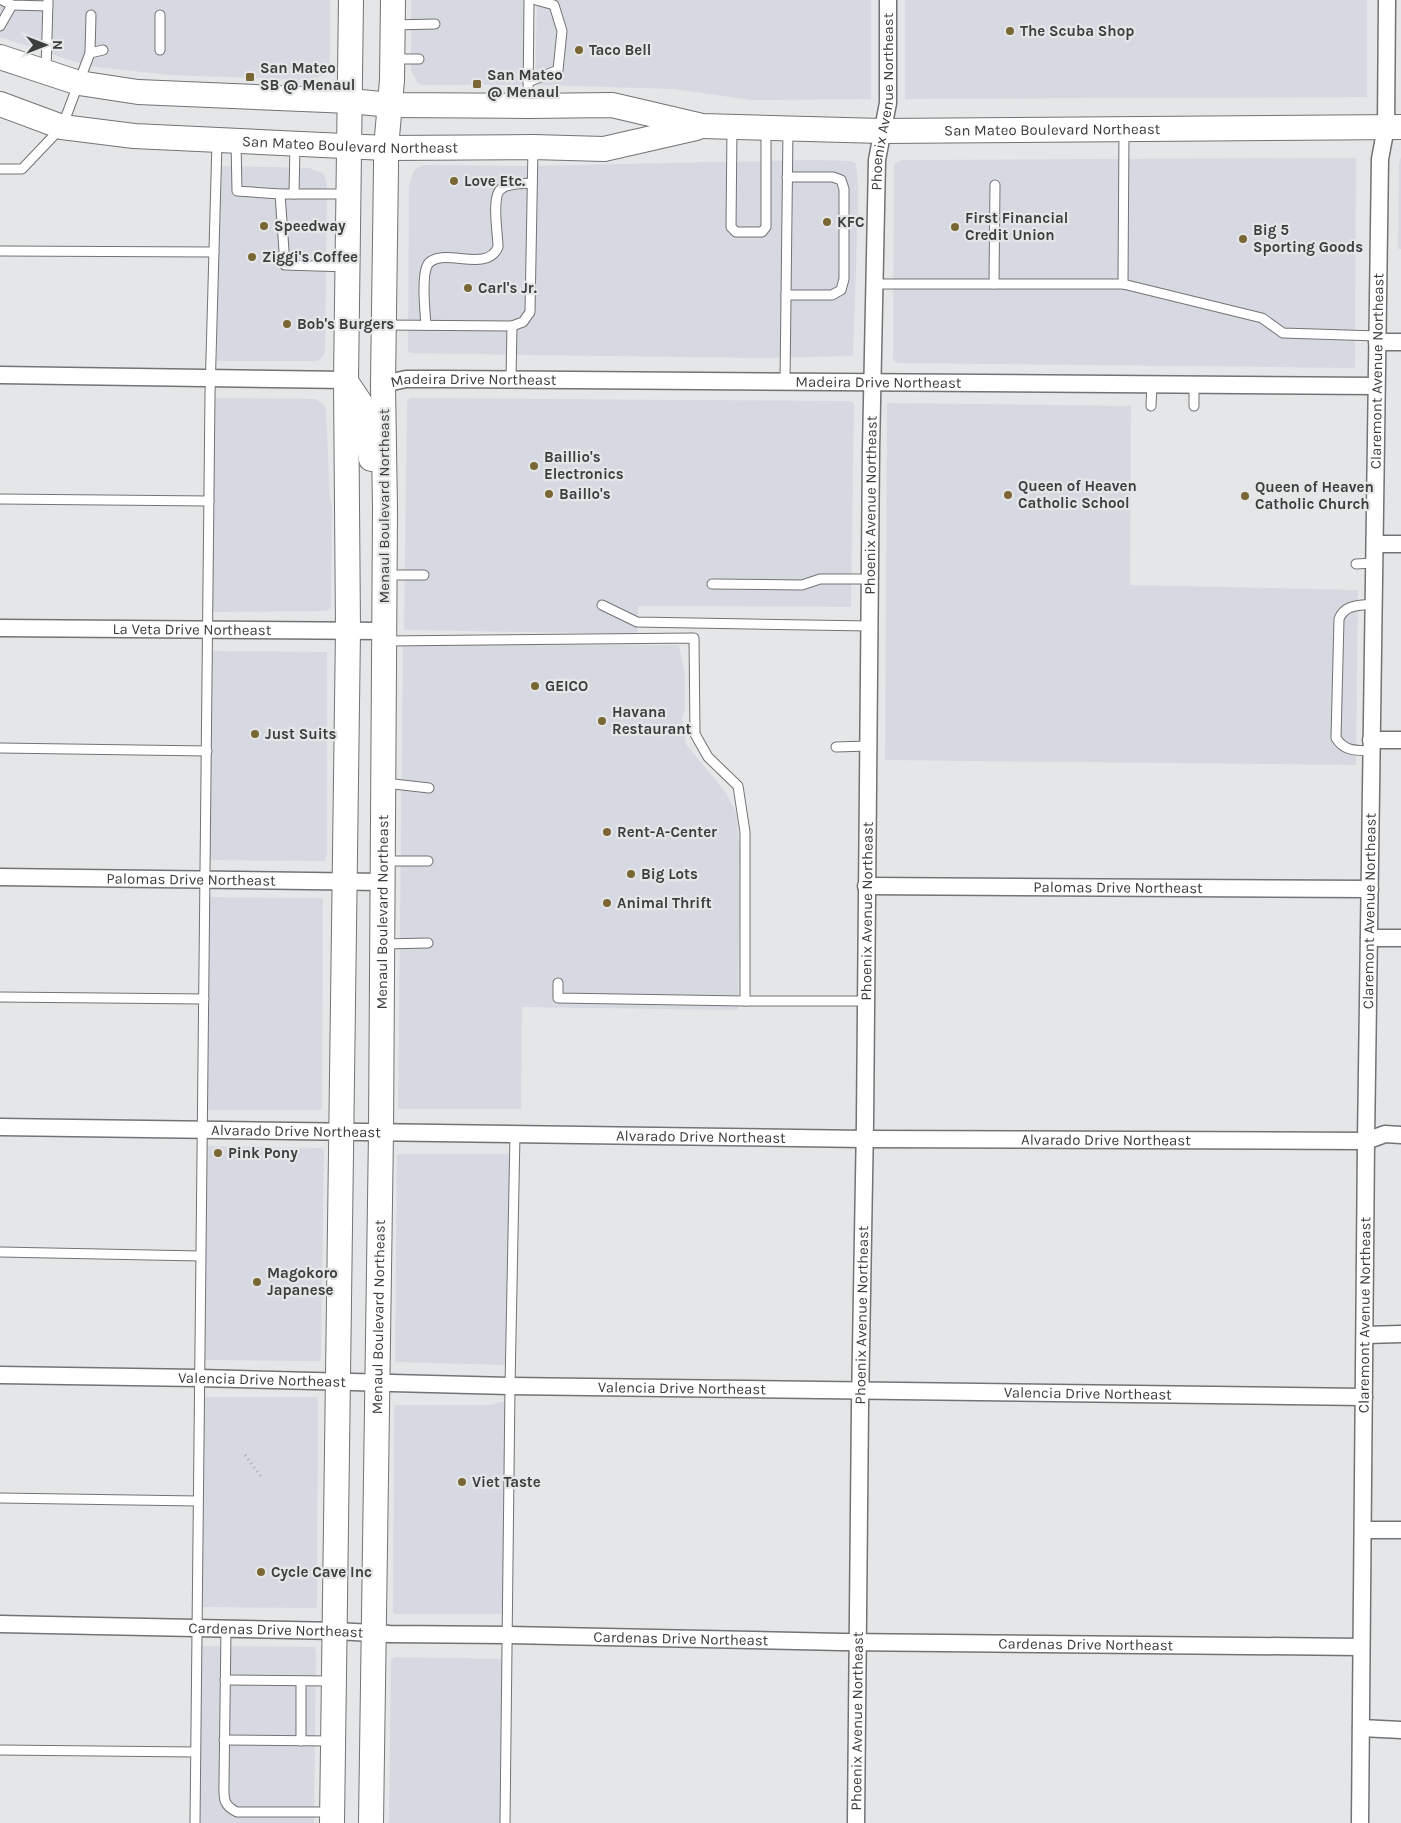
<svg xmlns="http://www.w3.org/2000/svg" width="1401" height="1823" viewBox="0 0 1401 1823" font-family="Karla,sans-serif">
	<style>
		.built { fill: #d6d9e1 }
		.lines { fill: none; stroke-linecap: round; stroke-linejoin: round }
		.lane-casing { stroke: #727374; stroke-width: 11 }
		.street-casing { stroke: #727374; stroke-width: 19 }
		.secondary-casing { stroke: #727374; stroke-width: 26 }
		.path { stroke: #a7a8a9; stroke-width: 3; stroke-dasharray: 1 4; stroke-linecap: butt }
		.lane { stroke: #fff; stroke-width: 9 }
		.street { stroke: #fff; stroke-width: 16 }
		.secondary { stroke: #fff; stroke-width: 24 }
		.poi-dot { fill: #7a6735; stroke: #e5e6e7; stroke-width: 2 }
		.labels { text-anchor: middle; stroke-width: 4.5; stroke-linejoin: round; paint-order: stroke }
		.poi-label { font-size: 15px; font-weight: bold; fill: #3c3d3d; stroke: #e5e6e7; text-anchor: start }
		.street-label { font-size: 15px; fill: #3c3d3d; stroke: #e5e6e7 }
	</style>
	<rect width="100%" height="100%" fill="#e5e6e7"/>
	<g class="built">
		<path d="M0 0H330V64L325 74 312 80 169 75 88 66 0 37Z"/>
		<path d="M411 0H527V85H422L417 82 411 70Z"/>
		<path d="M537 0H871V99L751 100 674 89 535 85Z"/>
		<path d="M905 0H1367V97L905 99Z"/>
		<path d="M1401 157V249H1398L1399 164Z"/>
		<path d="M1356 158 1355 368 897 363 893 360 894 164 902 160Z"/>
		<path d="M811 160 852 161 856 164 858 181V208L853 356 774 358 527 355 413 353 408 352 409 185 414 170 423 165 528 166Z"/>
		<path d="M218 166 309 168 323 173 327 183 325 352 322 358 317 361H217Z"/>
		<path d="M213 398 315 399 324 405 326 410 330 503H332L331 608 326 611 213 612Z"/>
		<path d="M410 398 850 401 854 403 851 607 638 606 637 634 404 630 407 401Z"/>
		<path d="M887 403 1131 406 1130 585 1358 590 1356 765 885 760Z"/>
		<path d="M403 644 679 645 685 674V710L682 718 686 744 726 793 736 813 740 852 738 1010 522 1007 521 1109H398Z"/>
		<path d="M212 651 327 652V855L325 861 210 860Z"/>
		<path d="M210 897 323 898 322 1107 321 1110H207Z"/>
		<path d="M205 1146 322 1148 324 1151 321 1358 319 1361 202 1360Z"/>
		<path d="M397 1154H509L510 1227 505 1365 395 1362Z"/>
		<path d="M202 1397H318L317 1608 200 1607Z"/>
		<path d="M500 1402H508L504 1614H395L393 1612 394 1405H491Z"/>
		<path d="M200 1646 313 1647 316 1650 314 1823H198Z"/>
		<path d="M394 1657 504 1659 500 1823H389L391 1660Z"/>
	</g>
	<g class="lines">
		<defs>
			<g id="lane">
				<path d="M2 0 12 5 48 6"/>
				<path d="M160 15V50"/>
				<path d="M393 25 435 24"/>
				<path d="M0 26 12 5"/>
				<path d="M90 53 91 15"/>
				<path d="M393 59H419"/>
				<path d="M46 71 48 0"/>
				<path d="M528 82 558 70 562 31 554 5 536 0"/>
				<path d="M528 106 529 0"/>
				<path d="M732 128 731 227 736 232H762L766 227V128"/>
				<path d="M236 141 237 191 280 194 285 265 348 267"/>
				<path d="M0 169H22L62 127 90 53 103 50"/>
				<path d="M280 194H347"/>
				<path d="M294 194 295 144"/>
				<path d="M0 251 214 252"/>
				<path d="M875 284H1123L1262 318 1283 333 1377 336"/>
				<path d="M994 284 995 185"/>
				<path d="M1123 284 1124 130"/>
				<path d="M786 295H832L841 290 844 279V189L841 180 833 177H787"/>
				<path d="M384 325 512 326 523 322 530 312 533 147"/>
				<path d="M426 325C425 312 421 275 428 264 442 246 487 274 498 247 498 234 491 196 501 189 509 182 523 184 532 183"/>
				<path d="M511 379 512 326"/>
				<path d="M785 382 788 129"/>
				<path d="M1194 385V406"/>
				<path d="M1151 406 1152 384"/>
				<path d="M0 499 209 501"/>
				<path d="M1356 564 1374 563"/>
				<path d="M386 575H424"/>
				<path d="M712 584 802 585 820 579H870"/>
				<path d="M602 605 637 622 869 626"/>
				<path d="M385 641 694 638 695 734 708 757 738 786 745 832V1001H866"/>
				<path d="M836 747 868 746"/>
				<path d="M0 748 207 751"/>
				<path d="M1371 751C1356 750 1345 752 1336 738L1339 619C1345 604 1359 606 1373 604"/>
				<path d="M385 783 429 788"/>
				<path d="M384 861H428"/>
				<path d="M383 944 428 943"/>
				<path d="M558 983V998L745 1001"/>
				<path d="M0 997 204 999"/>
				<path d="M0 1252 200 1256"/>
				<path d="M0 1498 198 1501"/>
				<path d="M226 1629 224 1783C224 1797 222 1805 237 1812H332"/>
				<path d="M225 1680 332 1681"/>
				<path d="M301 1681V1741"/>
				<path d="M224 1740 332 1741"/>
				<path d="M0 1750 195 1752"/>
				<path d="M195 1823 210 394 217 142"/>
				<path d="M505 1823 510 1386 515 1134"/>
			</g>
			<g id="street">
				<path d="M1377 342H1401"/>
				<path d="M0 375 346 380"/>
				<path id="s1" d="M383 384 406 379H439L1376 386"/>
				<path d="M1375 544H1401"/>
				<path id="s2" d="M0 628 384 631"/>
				<path d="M1371 740H1401"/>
				<path id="s3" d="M0 877 382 882"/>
				<path id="s4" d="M866 886 1370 889"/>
				<path d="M1369 938H1401"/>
				<path id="s5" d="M0 1127 865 1139 1366 1141 1385 1134 1401 1135"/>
				<path d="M1365 1335 1401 1334"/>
				<path id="s6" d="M0 1375 199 1378 510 1386 1364 1397"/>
				<path d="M1363 1530H1401"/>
				<path id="s7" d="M0 1624 336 1631 390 1634 508 1635 842 1642 1361 1647"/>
				<path d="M1361 1728 1401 1730"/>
				<path id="s8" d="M856 1823 860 1406 865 1122 871 450 877 160 888 103V0"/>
				<path id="s9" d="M1360 1823 1366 1141 1380 159 1386 127 1387 0"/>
			</g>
			<g id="secondary">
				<path id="s10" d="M0 57 79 83 138 92 350 101 391 105 528 106 612 105 702 126 882 131 1401 127"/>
				<path id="s11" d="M0 104 62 127 134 136 386 148 533 147 604 149 696 128"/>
				<path d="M347 383 361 404 366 422 371 459"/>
				<path d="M332 1823 348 630 346 380 351 0"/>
				<path id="s12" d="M371 1823 381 1132 385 509 383 384 386 168V148L392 80 393 0"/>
			</g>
		</defs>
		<use href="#lane" class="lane-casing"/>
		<use href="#street" class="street-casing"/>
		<use href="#secondary" class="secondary-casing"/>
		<path class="path" d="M245 1455 262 1478"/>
		<use href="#lane" class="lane"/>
		<use href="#street" class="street"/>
		<use href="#secondary" class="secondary"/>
	</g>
	<g class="poi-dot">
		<circle cx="1010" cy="31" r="5"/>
		<circle cx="579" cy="50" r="5"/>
		<rect x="245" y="72" width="10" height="10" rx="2.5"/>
		<rect x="472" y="79" width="10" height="10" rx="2.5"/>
		<circle cx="454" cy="181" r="5"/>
		<circle cx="827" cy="222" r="5"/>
		<circle cx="264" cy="226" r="5"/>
		<circle cx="955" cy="227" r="5"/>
		<circle cx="1243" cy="239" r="5"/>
		<circle cx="252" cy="257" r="5"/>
		<circle cx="468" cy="288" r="5"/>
		<circle cx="287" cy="324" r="5"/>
		<circle cx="534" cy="466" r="5"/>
		<circle cx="549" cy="494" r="5"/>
		<circle cx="1008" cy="495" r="5"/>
		<circle cx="1245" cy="496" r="5"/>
		<circle cx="535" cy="686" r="5"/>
		<circle cx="602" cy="721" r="5"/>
		<circle cx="255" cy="734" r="5"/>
		<circle cx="607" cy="832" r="5"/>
		<circle cx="631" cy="874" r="5"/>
		<circle cx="607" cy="903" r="5"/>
		<circle cx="218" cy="1153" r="5"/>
		<circle cx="257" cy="1282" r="5"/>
		<circle cx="462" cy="1482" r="5"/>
		<circle cx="261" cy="1572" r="5"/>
	</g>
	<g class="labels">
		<g class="poi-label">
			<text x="1020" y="36">The Scuba Shop</text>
			<text x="589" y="55">Taco Bell</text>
			<text x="260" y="73">San Mateo<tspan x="260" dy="17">SB @ Menaul</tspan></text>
			<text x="487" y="80">San Mateo<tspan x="487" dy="17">@ Menaul</tspan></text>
			<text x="464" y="186">Love Etc.</text>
			<text x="965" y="223">First Financial<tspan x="965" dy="17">Credit Union</tspan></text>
			<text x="837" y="227">KFC</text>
			<text x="274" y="231">Speedway</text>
			<text x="1253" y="235">Big 5<tspan x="1253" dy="17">Sporting Goods</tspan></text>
			<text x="262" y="262">Ziggi's Coffee</text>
			<text x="478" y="293">Carl's Jr.</text>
			<text x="297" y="329">Bob's Burgers</text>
			<text x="544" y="462">Baillio's<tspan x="544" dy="17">Electronics</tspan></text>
			<text x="1018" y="491">Queen of Heaven<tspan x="1018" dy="17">Catholic School</tspan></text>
			<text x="1255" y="492">Queen of Heaven<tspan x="1255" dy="17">Catholic Church</tspan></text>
			<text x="559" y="499">Baillo's</text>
			<text x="545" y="691">GEICO</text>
			<text x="612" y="717">Havana<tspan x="612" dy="17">Restaurant</tspan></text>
			<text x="265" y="739">Just Suits</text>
			<text x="617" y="837">Rent-A-Center</text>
			<text x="641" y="879">Big Lots</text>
			<text x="617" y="908">Animal Thrift</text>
			<text x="228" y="1158">Pink Pony</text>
			<text x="267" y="1278">Magokoro<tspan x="267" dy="17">Japanese</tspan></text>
			<text x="472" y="1487">Viet Taste</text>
			<text x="271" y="1577">Cycle Cave Inc</text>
		</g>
		<g class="street-label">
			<text dy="5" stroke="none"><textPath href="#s8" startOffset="1722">Phoenix Avenue Northeast</textPath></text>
			<text dy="5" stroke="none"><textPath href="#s10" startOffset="1060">San Mateo Boulevard Northeast</textPath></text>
			<text dy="5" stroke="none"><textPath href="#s11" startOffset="355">San Mateo Boulevard Northeast</textPath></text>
			<text dy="5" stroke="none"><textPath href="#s9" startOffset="1452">Claremont Avenue Northeast</textPath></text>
			<text dy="5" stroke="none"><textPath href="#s1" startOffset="91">Madeira Drive Northeast</textPath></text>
			<text dy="5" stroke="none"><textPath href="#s1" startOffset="496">Madeira Drive Northeast</textPath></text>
			<text transform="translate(384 506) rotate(-90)" y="5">Menaul Boulevard Northeast</text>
			<text dy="5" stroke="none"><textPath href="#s8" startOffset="1318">Phoenix Avenue Northeast</textPath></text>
			<text dy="5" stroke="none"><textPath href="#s2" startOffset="192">La Veta Drive Northeast</textPath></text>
			<text dy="5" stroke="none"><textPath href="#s3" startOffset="191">Palomas Drive Northeast</textPath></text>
			<text dy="5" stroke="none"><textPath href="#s4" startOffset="252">Palomas Drive Northeast</textPath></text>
			<text dy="5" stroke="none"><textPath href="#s12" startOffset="911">Menaul Boulevard Northeast</textPath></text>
			<text dy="5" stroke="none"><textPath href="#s8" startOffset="912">Phoenix Avenue Northeast</textPath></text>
			<text dy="5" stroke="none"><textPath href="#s9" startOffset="912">Claremont Avenue Northeast</textPath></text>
			<text dy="5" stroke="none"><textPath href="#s5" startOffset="296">Alvarado Drive Northeast</textPath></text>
			<text dy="5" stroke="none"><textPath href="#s5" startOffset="701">Alvarado Drive Northeast</textPath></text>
			<text dy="5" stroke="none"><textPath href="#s5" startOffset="1106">Alvarado Drive Northeast</textPath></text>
			<text dy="5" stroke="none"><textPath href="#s12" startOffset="506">Menaul Boulevard Northeast</textPath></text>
			<text dy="5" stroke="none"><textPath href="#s8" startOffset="508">Phoenix Avenue Northeast</textPath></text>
			<text dy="5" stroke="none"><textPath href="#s9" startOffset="508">Claremont Avenue Northeast</textPath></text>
			<text dy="5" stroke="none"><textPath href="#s6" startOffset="262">Valencia Drive Northeast</textPath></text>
			<text dy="5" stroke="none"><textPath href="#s6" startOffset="682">Valencia Drive Northeast</textPath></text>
			<text dy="5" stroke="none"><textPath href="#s6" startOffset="1088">Valencia Drive Northeast</textPath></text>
			<text dy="5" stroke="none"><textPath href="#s7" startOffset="276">Cardenas Drive Northeast</textPath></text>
			<text dy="5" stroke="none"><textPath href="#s7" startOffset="681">Cardenas Drive Northeast</textPath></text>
			<text dy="5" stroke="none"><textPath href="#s7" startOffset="1086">Cardenas Drive Northeast</textPath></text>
			<text dy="5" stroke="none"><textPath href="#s8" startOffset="102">Phoenix Avenue Northeast</textPath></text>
		</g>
	</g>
	<g transform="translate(45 45) rotate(90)" stroke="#e5e6e7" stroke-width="4" paint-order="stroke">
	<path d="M0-4L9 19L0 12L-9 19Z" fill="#3c3d3d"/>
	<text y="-8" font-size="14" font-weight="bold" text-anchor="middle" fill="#3c3d3d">N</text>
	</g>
</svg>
